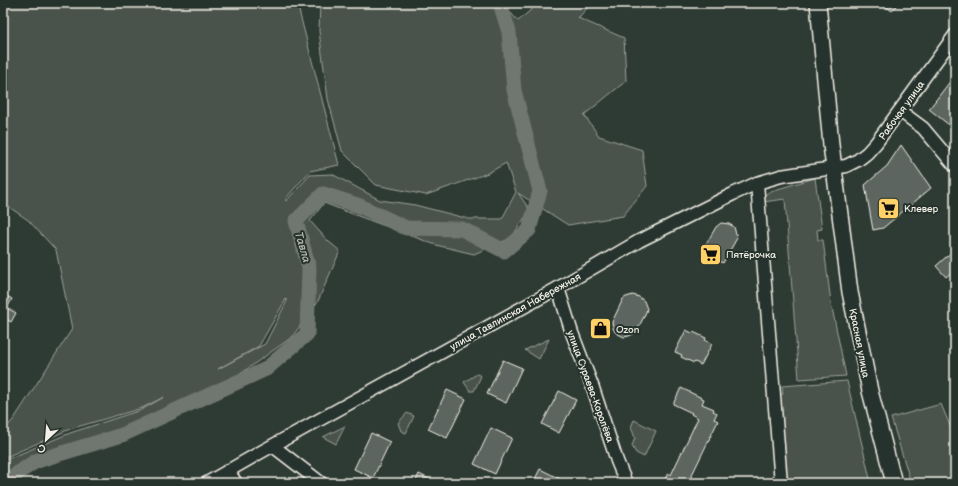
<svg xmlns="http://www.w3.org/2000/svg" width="958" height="486" viewBox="0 0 958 486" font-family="'Balsamiq Sans',sans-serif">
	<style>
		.green { fill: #48524c; stroke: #9ea29a; fill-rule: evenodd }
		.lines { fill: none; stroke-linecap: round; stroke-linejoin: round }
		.river { stroke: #6f7770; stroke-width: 15 }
		.building { fill: #5c655e; stroke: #f4f1e8 }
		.minor-casing { stroke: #f4f1e8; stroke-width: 15 }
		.major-casing { stroke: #f4f1e8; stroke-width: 18 }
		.minor { stroke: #26332d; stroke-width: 12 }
		.major { stroke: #26332d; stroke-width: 15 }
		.labels { text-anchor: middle; stroke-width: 4; stroke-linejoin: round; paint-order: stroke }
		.street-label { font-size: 10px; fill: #f4f1e8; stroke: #26332d }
		.poi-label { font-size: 10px; fill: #f4f1e8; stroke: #26332d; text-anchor: start }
		.water-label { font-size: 11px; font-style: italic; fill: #b8bab2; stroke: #26332d }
	</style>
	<rect width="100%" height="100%" fill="#2e3b34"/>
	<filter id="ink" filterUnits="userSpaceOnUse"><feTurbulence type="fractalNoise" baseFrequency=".025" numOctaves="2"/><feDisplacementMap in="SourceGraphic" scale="8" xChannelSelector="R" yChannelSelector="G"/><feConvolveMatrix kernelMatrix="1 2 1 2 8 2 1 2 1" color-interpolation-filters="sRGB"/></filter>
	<g filter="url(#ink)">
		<g class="green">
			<path d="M3 3H297L339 165 310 171 286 198V201L310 175 332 174 380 200 415 205 469 219H502L516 192 506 163 488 173 426 195 376 185 342 151 328 99 319 31 320 3H465L474 9 475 3H502L518 21 539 3H592L578 18 624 38 626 81 584 115 599 136 642 150 647 186 623 216 568 225 518 193 530 210 511 238 474 254 436 245 342 210 324 203 310 221 328 241 340 251 318 301 292 337 243 372 164 423 93 449 32 470 3 478V461L70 433 141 410 164 397 142 408 70 429 6 457 3 454V431L14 419 72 329 56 250 28 220 3 203ZM286 299 287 301 265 344 218 369 259 346Z"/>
			<path d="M815 178 822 229 817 230 818 240H823L831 303 846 376 799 379 785 199 763 202C763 196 765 194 771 191Z"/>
			<path d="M549 339 539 359 525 350Z"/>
			<path d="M477 374 481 376 474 391H470L464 382Z"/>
			<path d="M847 381 871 483H786L779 394H783L782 386Z"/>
			<path d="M941 404 955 438V483H911L891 418Z"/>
			<path d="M407 413 414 416 406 433 401 431 398 423Z"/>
			<path d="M634 420 656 431 644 457 636 453 632 446 635 438 631 427Z"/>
			<path d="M345 426 336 444 323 437Z"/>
		</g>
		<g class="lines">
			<path class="river" d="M3 483 36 461 122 435 266 369 307 334 309 268 296 221 323 194 360 206 406 228 462 229 504 251 529 230 540 191 514 90 509 32 500 3"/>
		</g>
		<g class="building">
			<path d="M881 3H898L892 11Z"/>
			<path d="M955 75V116L949 125 929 109Z"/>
			<path d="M901 145 931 188 883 228 873 230 865 185 887 166Z"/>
			<path d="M721 223 729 224 734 227 737 238 723 263 702 251 716 227Z"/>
			<path d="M955 249V269L946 277 936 266Z"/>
			<path d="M3 294 12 299 7 308 16 313 11 322 3 317Z"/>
			<path d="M633 295 639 297 644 301 647 309 646 312 637 331 633 334 629 336 624 337 618 334 615 332 613 328 612 322 623 299 626 297Z"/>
			<path d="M686 330 692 333 693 332 706 338 705 340 712 344 701 365 695 362 694 363 681 357 682 355 675 352Z"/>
			<path d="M503 360 522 368 506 403 487 394Z"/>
			<path d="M681 388 704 399 702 404 714 409 713 411 717 413 714 419 718 421 688 483H663L668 473 671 475 698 418 691 414 692 413 673 404Z"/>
			<path d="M447 390 466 399 447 438 428 429Z"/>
			<path d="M559 391 576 400 559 433 542 424Z"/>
			<path d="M491 428 512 438 495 474 474 464Z"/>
			<path d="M371 433 390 442 373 478 354 469Z"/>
			<path d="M540 469 568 483H533Z"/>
			<path d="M419 474 437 483H415Z"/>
		</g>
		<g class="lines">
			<defs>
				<g id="minor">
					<path d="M900 111 923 128 955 166"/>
					<path d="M757 183 781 483"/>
					<path d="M558 288 572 333 593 388 617 461 626 483"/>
					<path d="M273 446 321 483"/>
					<path d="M228 471 236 483"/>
					<path d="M207 483 261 452 558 288 639 241 733 194 757 183 781 176 846 166 858 160 867 153 876 143 955 35"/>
				</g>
				<path id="major" d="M818 3 831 145 850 292 870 391 894 483"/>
			</defs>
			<use href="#minor" class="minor-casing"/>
			<use href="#major" class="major-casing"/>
			<use href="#minor" class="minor"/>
			<use href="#major" class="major"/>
		</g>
	</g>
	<defs>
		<symbol id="supermarket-square" viewBox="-11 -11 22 22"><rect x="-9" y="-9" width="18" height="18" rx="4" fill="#ffd166" stroke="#26332d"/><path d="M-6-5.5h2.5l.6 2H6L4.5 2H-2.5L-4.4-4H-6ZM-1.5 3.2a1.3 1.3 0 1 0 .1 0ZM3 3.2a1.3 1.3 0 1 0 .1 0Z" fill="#111"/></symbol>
		<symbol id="shop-square" viewBox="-11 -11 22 22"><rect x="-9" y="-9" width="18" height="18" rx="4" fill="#ffd166" stroke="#26332d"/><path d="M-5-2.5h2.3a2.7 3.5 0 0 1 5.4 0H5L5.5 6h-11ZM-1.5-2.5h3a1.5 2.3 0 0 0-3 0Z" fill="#111"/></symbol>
	</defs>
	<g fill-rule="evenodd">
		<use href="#supermarket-square" x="876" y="196" width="25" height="25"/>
		<use href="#supermarket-square" x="698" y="242" width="25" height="25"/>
		<use href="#shop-square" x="588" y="316" width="25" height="25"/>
	</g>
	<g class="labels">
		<g class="street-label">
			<text transform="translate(901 110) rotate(-54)" y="4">Рабочая улица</text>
			<text transform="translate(515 311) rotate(-29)" y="4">улица Тавлинская Набережная</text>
			<text transform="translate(860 343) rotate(79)" y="4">Красная улица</text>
			<text transform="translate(591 386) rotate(70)" y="4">улица Сураева-Королёва</text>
		</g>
		<g class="poi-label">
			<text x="904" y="212">Клевер</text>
			<text x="726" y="258">Пятёрочка</text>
			<text x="616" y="333">Ozon</text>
		</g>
		<g class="water-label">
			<text transform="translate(303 247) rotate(74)" y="4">Тавла</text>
		</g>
	</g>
	<rect width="958" height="486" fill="none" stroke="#26332d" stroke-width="16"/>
	<rect x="8" y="8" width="942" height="470" fill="none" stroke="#f4f1e8" stroke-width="1.5" filter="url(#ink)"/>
	<g transform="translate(46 440) rotate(206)" stroke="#26332d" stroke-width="3" paint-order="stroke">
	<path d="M0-3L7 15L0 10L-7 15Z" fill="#f4f1e8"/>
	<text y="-6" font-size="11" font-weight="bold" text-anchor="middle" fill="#f4f1e8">С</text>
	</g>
</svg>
